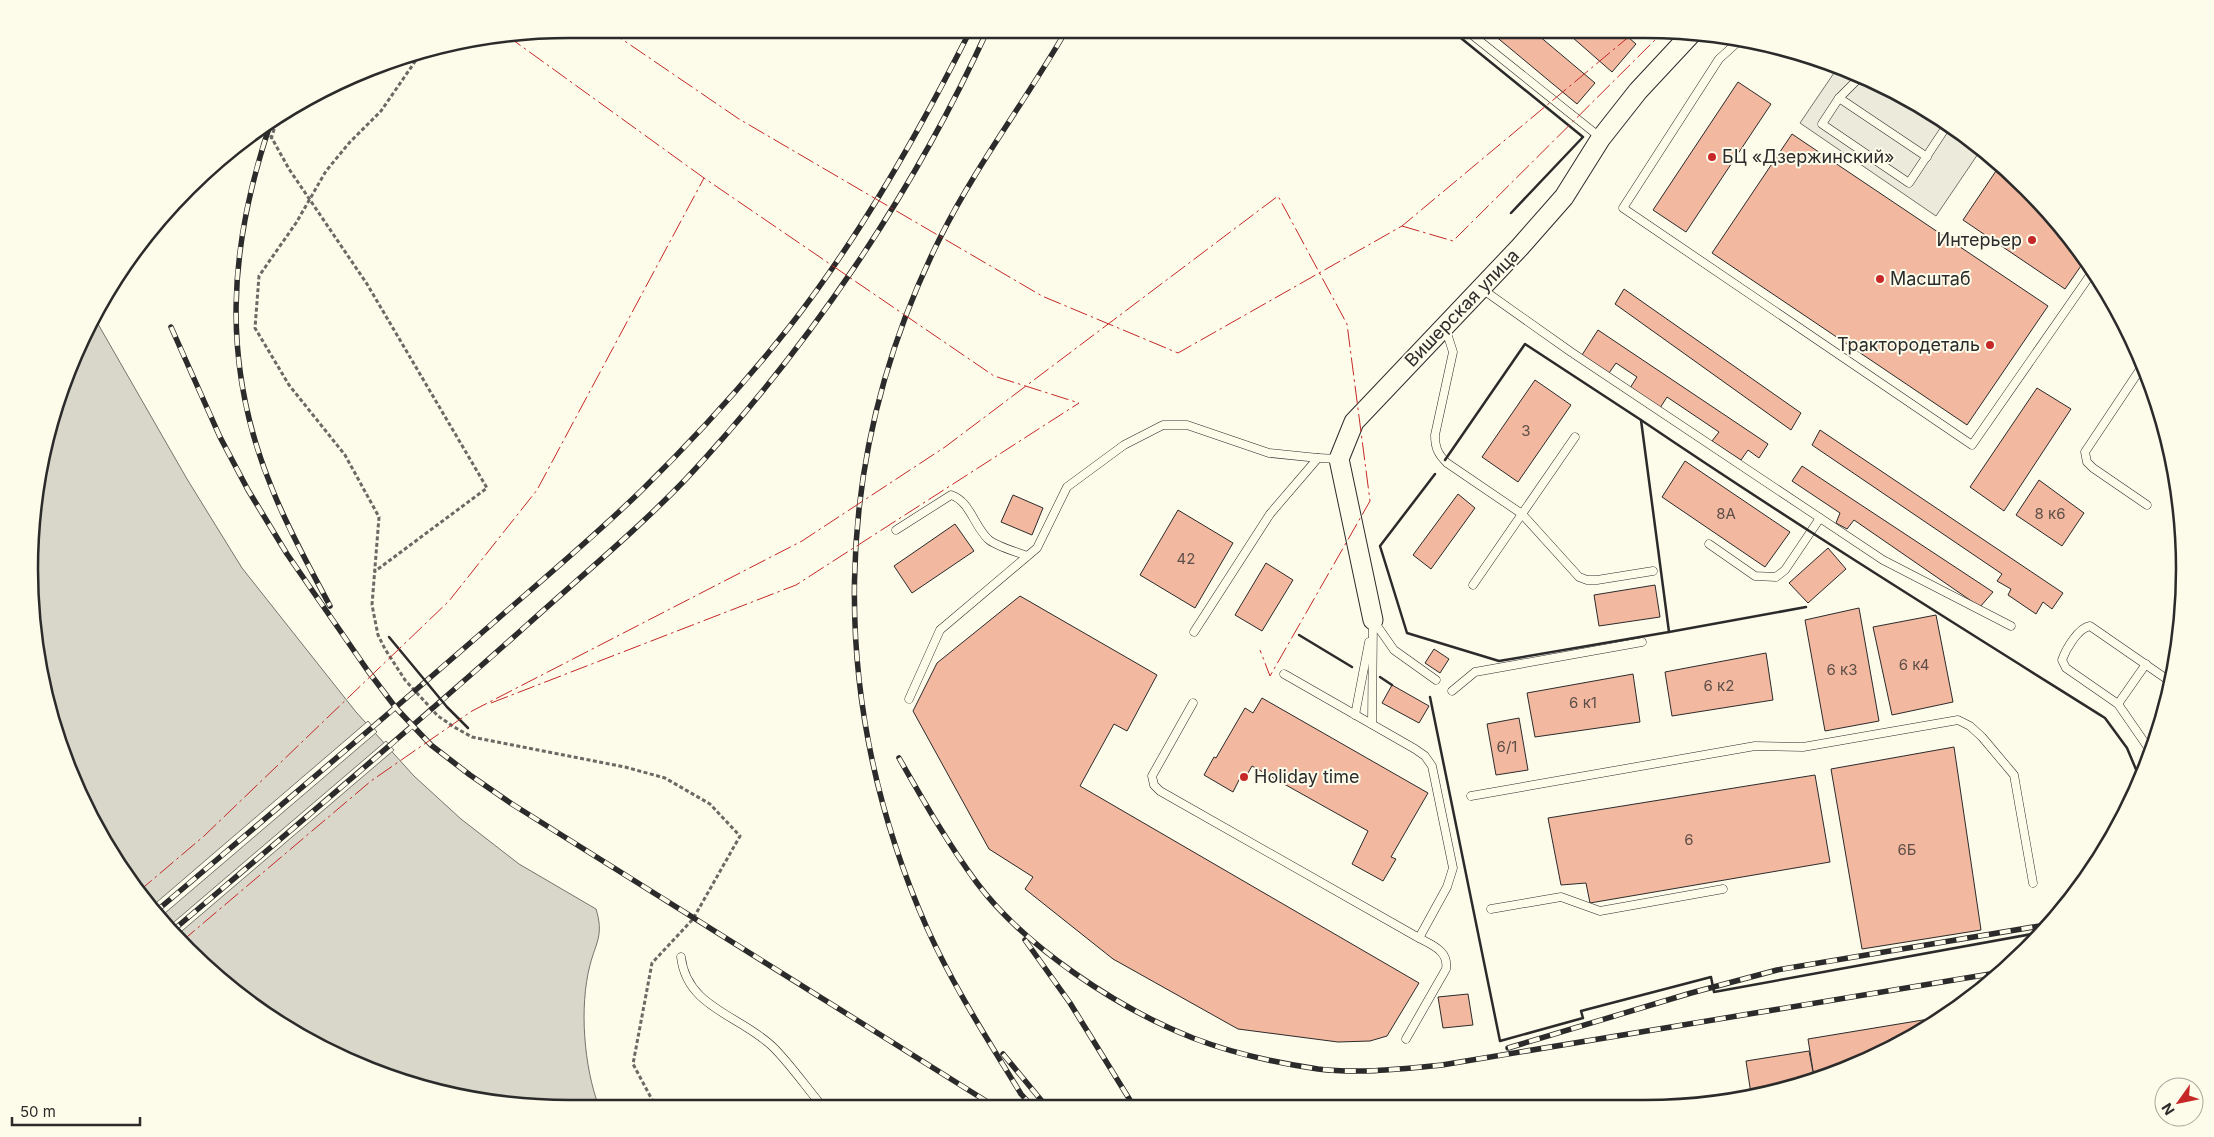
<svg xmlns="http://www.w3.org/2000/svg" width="2214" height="1137" viewBox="0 0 2214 1137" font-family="Inter,sans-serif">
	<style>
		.parking { fill: #eceadb; stroke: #74746e }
		.water { fill: #d8d7c9; stroke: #74746e }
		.pier { fill: #fdfbea; stroke: #74746e }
		.building { fill: #f2b8a0; stroke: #2b2b2b }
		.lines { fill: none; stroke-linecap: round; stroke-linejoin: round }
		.service-casing { stroke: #2b2b2b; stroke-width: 9 }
		.tertiary-casing { stroke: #2b2b2b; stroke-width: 21 }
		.path { stroke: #6a6964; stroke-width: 3; stroke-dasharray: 4 2.5; stroke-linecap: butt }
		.service { stroke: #fdfbea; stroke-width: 8 }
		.tertiary { stroke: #fdfbea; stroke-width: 19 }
		.rail-casing { stroke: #2b2b2b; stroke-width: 5.5 }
		.rail { stroke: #fdfbea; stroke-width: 4; stroke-dasharray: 11; stroke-linecap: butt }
		.wall { stroke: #2b2b2b; stroke-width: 2.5 }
		.power { stroke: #c62828; stroke-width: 1; stroke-dasharray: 18 4 2.5 4; stroke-linecap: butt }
		.poi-dot { fill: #c62828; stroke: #fdfbea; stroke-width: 2 }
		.labels { text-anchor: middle; stroke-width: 4; stroke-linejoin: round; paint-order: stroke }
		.number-label { font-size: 15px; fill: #5d4e48 }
		.poi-label { font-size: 18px; fill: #2b2b2b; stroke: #fdfbea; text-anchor: start }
		.street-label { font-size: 18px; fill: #2b2b2b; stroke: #fdfbea }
		.rim { fill: none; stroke: #2b2b2b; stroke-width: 2.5 }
	</style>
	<rect width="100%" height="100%" fill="#fdfbea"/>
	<path class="parking" d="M1838 67 1884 85 1974 140 1982 148 1936 216 1800 123Z"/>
	<path class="water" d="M94 317 187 479 242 568 356 712 414 776 461 819 519 864 596 909C604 935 596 942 590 965 579 1007 584 1067 599 1107H533L429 1090 330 1052 240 997 163 925 120 868 70 775 47 708 30 604V533L47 429 70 362Z"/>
	<g class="pier">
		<path d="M368 721 377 732 158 919 150 908Z"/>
		<path d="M386 741 394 750 176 936 167 928Z"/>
	</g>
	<g class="building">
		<path d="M1488 30H1532L1595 83 1577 104Z"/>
		<path d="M1564 30H1620L1636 44 1612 72Z"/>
		<path d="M1738 82 1771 104 1686 232 1653 210Z"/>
		<path d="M1792 134 2048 306 1967 425 1712 253Z"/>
		<path d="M2000 165 2051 213 2085 260 2065 289 1963 220Z"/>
		<path d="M1624 289 1801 413 1791 430 1615 304Z"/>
		<path d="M1598 330 1768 444 1759 458 1748 450 1741 460 1712 441 1719 432 1667 397 1660 408 1630 388 1637 377 1616 363 1609 373 1582 355Z"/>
		<path d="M1535 380 1571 405 1518 482 1482 457Z"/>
		<path d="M2037 388 2071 409 2004 511 1970 487Z"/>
		<path d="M1820 430 2063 593 2052 609 2043 602 2036 614 2008 595 2011 589 1997 581 2002 574 1812 445Z"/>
		<path d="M1685 461 1790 532 1765 567 1662 497Z"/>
		<path d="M1802 466 1993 592 1980 607 1854 520 1847 529 1836 523 1840 513 1792 481Z"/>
		<path d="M2039 480 2084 513 2062 546 2016 515Z"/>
		<path d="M1458 494 1475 508 1431 569 1413 555Z"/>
		<path d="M1013 495 1043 508 1032 535 1001 522Z"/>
		<path d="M1178 510 1233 543 1195 608 1140 575Z"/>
		<path d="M955 524 974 551 912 593 894 566Z"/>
		<path d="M1828 548 1846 569 1808 603 1789 583Z"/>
		<path d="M1266 563 1293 580 1262 631 1235 615Z"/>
		<path d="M1655 585 1660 617 1599 626 1594 595Z"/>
		<path d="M1020 596 1157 675 1127 731 1114 724 1080 786 1419 983 1387 1036 1370 1041 1338 1042 1238 1029 1113 959 1025 889 1033 877 989 849 913 711 937 663Z"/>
		<path d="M1859 608 1879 721 1825 731 1805 620Z"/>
		<path d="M1936 615 1953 702 1892 715 1873 627Z"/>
		<path d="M1434 649 1449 659 1440 673 1425 663Z"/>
		<path d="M1766 653 1773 700 1672 716 1665 672Z"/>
		<path d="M1633 674 1640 722 1535 737 1527 693Z"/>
		<path d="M1392 685 1429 706 1419 723 1382 703Z"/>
		<path d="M1262 698 1428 793 1391 857 1396 859 1383 881 1352 864 1368 831 1252 766 1244 780 1240 778 1233 792 1204 775 1214 757 1216 758 1245 708 1253 713Z"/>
		<path d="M1519 718 1528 770 1496 775 1487 724Z"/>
		<path d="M1954 747 1981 930 1862 949 1831 769Z"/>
		<path d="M1815 775 1830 862 1590 903 1586 883 1561 885 1548 818Z"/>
		<path d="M1468 994 1473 1025 1443 1028 1438 997Z"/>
		<path d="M1947 1016 1852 1067 1814 1077 1808 1039Z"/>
		<path d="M1809 1051 1814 1077 1751 1094 1746 1061Z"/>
	</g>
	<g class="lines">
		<defs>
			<g id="service">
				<path d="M1466 30 1601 138"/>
				<path d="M1740 40 1719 59 1623 208 1972 445 2093 271"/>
				<path d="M1861 76 1839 98 1822 124 1909 183 1948 124"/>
				<path d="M1839 98 1927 157"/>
				<path d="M1482 289 1571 352 1883 560 2011 626"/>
				<path d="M1445 327 1453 352 1435 435C1435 448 1438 454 1447 463L1522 514 1579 577 1587 580H1597L1653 571"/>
				<path d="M2143 365 2085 452 2087 462 2093 468 2147 505"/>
				<path d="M896 530 951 495C970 501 974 526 988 539 995 546 1017 552 1027 556"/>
				<path d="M1709 544 1755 576 1776 577 1785 570 1820 518"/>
				<path d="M1473 585 1575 437"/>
				<path d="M1373 620 1394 650 1436 680"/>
				<path d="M1194 632 1270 514 1318 458 1339 459"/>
				<path d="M1452 691 1475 672 1642 642"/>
				<path d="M909 699 940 630 1037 548 1067 487 1124 445 1163 425H1187L1269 453 1318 458"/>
				<path d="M1193 703 1152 776 1154 785 1160 791 1419 938 1447 887 1453 868 1432 766 1425 756 1415 749 1284 674"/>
				<path d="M2118 704 2146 664"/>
				<path d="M1355 715 1369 642"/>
				<path d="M1372 724 1373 620"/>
				<path d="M2149 754 2147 746 2118 704 2066 668 2062 660C2066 649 2078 628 2090 626L2171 682"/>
				<path d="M1471 796 1755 746 1803 747 1958 720 1970 726 1982 737 2014 775 2033 883"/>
				<path d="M1491 909 1561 897 1600 911 1723 889"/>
				<path d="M681 957C687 1008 740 1015 773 1047 791 1065 806 1087 822 1106"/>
				<path d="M1406 1039 1446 969C1449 951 1432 945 1419 938"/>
			</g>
			<path id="tertiary" d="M1373 620 1339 459 1354 422 1520 247 1564 197 1601 138 1638 91 1693 32"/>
		</defs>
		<use href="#service" class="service-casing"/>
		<use href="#tertiary" class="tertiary-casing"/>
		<g class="path">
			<path d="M423 50 381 111 350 142 326 171 296 223 259 276 255 328 289 385 345 455 379 517 372 605 378 635 385 649 405 680 438 716 454 727 472 737 625 767 665 778 710 804 740 836 693 919 652 963 633 1064 656 1107"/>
			<path d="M264 124 289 169 367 284 487 488 374 572"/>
			<path d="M271 139 279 114"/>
		</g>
		<use href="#service" class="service"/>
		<use href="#tertiary" class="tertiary"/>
		<defs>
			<g id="rail">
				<path d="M272 119C228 247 220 364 273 491 289 531 310 568 330 606"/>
				<path d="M171 327 220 437 248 490 287 554 368 671 396 708 431 745 470 775 512 804 994 1106"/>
				<path d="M899 758C923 800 948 844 977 883 1025 947 1119 1009 1193 1038 1232 1053 1277 1063 1318 1069 1359 1074 1401 1069 1442 1065L1996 973"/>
				<path d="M154 913C267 817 381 721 493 623 543 579 595 536 643 489 695 438 745 383 790 326 861 235 919 132 971 29"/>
				<path d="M171 932C290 831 410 730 527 625 580 577 636 531 686 479 809 347 913 194 988 29"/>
				<path d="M1025 940 1070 1003 1133 1105"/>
				<path d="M1508 1048 1691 993 1777 970 2051 924"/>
				<path d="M1003 1054 1046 1106"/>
				<path d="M1032 1106 1021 1094C988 1040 953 986 927 928 827 701 829 459 941 236 977 164 1027 99 1067 29"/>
			</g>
		</defs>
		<use href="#rail" class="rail-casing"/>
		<use href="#rail" class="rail"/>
		<g class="wall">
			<path d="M1451 30 1583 137 1511 213"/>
			<path d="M1641 420C1793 523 1949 620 2105 718L2127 748 2140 779"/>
			<path d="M1435 474 1380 546 1407 633 1499 661 1669 632 1641 420 1525 344 1445 460"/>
			<path d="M1669 632 1806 607"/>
			<path d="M1299 635 1352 667"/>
			<path d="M389 637 447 707 468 728"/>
			<path d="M1380 677 1392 685"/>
			<path d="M1430 697 1500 1041 1583 1018 1581 1011 1711 977 1714 992 2043 932"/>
		</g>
		<g class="power">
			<path d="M607 29 739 119 1042 296 1178 353 1402 226 1637 30"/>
			<path d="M506 35 704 178 994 376 1079 403"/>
			<path d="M1402 226 1453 241 1665 30"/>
			<path d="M491 703 796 585 1079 403"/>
			<path d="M138 892 204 836 449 601 537 490 704 178"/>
			<path d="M181 942 371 781 472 711 802 541 945 447 1278 196 1347 324 1370 501 1270 676 1260 650"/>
		</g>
	</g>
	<g class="poi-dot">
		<circle cx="1712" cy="157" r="5"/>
		<circle cx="2032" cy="240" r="5"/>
		<circle cx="1880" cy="279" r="5"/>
		<circle cx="1990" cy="345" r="5"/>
		<circle cx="1244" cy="777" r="5"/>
	</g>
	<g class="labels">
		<g class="number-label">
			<text x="1526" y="436">3</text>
			<text x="1726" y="519">8А</text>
			<text x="2050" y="519">8 к6</text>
			<text x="1186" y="564">42</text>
			<text x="1914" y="670">6 к4</text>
			<text x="1842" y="675">6 к3</text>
			<text x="1719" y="691">6 к2</text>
			<text x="1583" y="708">6 к1</text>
			<text x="1507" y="752">6/1</text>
			<text x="1689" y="845">6</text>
			<text x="1907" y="855">6Б</text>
		</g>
		<g class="poi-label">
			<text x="1722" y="163">БЦ «Дзержинский»</text>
			<text x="2022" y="246" text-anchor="end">Интерьер</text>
			<text x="1890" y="285">Масштаб</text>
			<text x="1980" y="351" text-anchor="end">Трактородеталь</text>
			<text x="1254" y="783">Holiday time</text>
		</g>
		<g class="street-label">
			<text transform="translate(1462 308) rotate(-46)" y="6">Вишерская улица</text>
		</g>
	</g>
	<path d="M0 0H2214V1137H0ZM569 38H1645A531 531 0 0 1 2176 569V569A531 531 0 0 1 1645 1100H569A531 531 0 0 1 38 569V569A531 531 0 0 1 569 38Z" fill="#fdfbea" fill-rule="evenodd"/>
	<path class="rim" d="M569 38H1645A531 531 0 0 1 2176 569V569A531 531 0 0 1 1645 1100H569A531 531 0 0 1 38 569V569A531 531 0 0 1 569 38Z"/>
	<g transform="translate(2179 1102) rotate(237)"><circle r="24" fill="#fdfbea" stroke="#a9a89e"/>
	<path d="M0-4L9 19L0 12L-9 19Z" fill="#c62828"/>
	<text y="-8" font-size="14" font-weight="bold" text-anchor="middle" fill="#2b2b2b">N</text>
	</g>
	<path d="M12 1117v8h128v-8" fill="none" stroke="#2b2b2b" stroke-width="2.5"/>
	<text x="20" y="1117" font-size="15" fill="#2b2b2b" stroke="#fdfbea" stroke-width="4" paint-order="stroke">50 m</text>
</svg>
